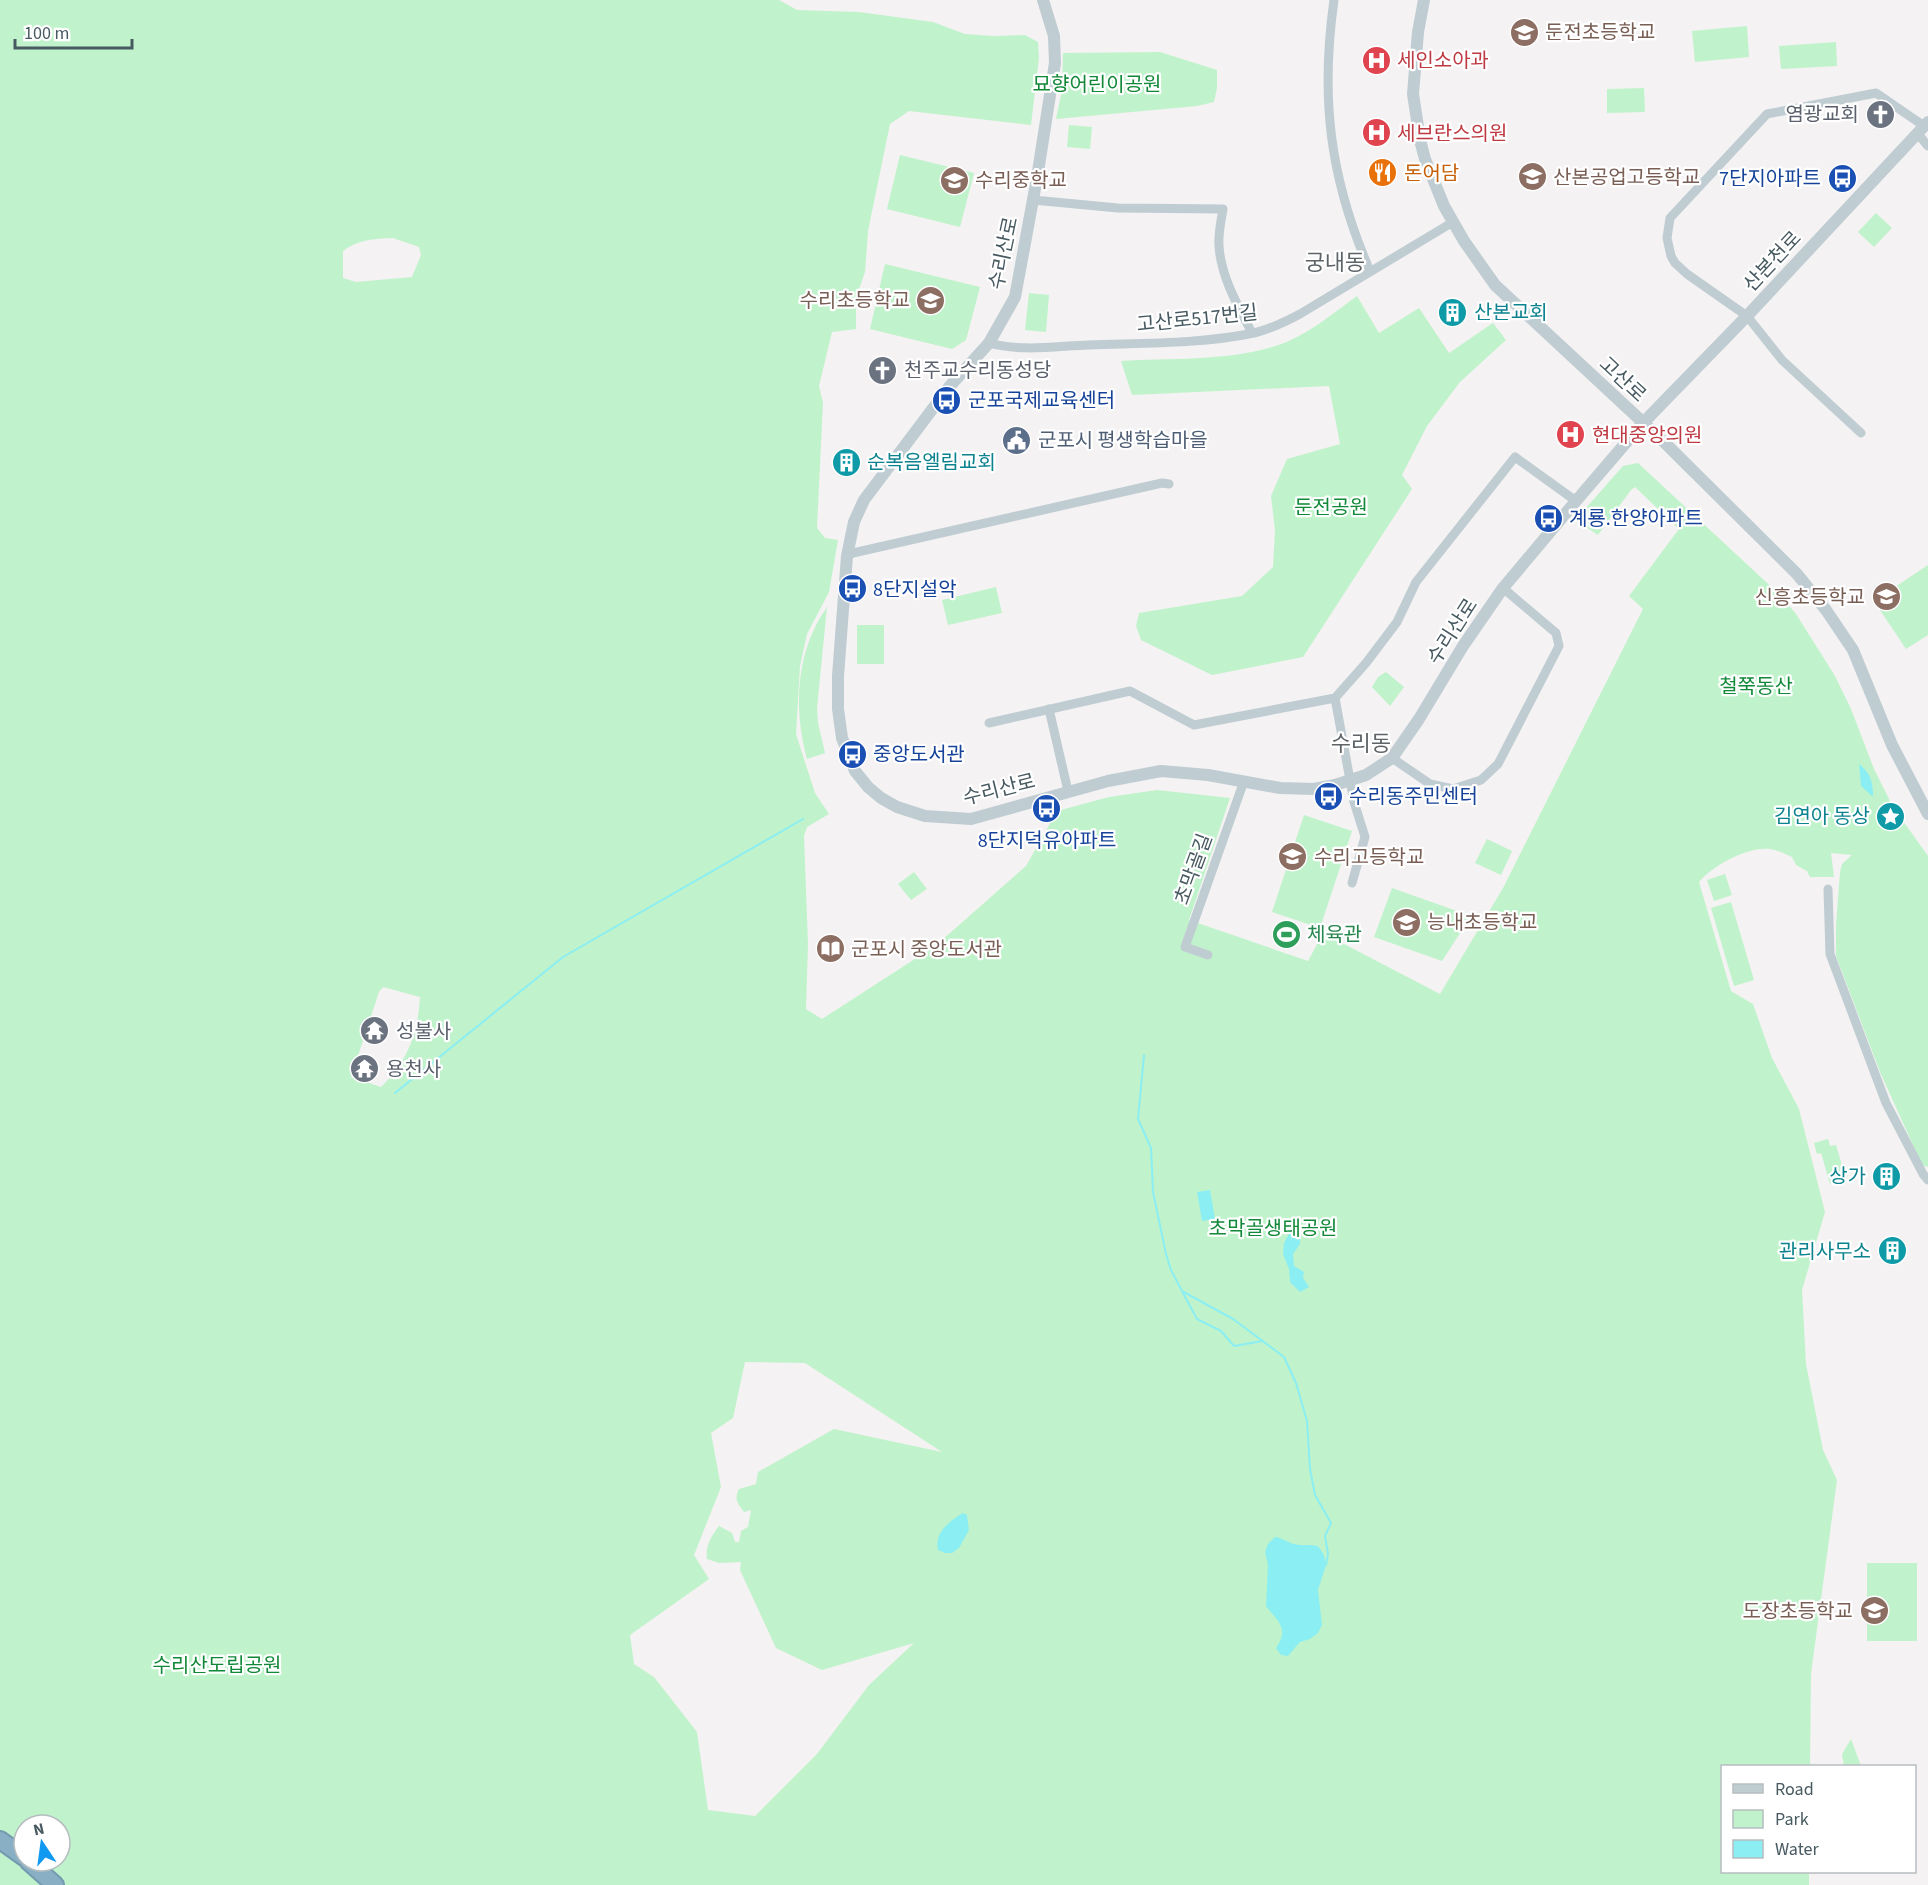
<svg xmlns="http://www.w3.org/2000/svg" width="1928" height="1885" viewBox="0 0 1928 1885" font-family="'Source Sans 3','Noto Sans KR',sans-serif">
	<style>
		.green { fill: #c0f3cb; fill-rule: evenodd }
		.water { fill: #8beef2 }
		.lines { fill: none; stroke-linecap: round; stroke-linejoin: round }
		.stream { stroke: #8beef2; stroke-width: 2 }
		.motorway-casing { stroke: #739aaf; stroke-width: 20 }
		.minor { stroke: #bfccd2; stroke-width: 9 }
		.tertiary { stroke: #bfccd2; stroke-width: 12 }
		.motorway { stroke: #88afc3; stroke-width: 16 }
		.labels { text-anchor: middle; stroke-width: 4.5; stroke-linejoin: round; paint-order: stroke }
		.education-label { font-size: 20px; fill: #785e54; stroke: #fff; text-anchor: start }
		.health-label { font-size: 20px; fill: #be3a42; stroke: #fff; text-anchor: start }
		.park-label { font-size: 20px; fill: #128939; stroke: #fff }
		.worship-label { font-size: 20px; fill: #5b616d; stroke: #fff; text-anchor: start }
		.food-label { font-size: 20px; fill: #c56008; stroke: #fff; text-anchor: start }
		.transit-label { font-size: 20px; fill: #164399; stroke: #fff; text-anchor: start }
		.street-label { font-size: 20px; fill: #485a61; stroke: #fff }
		.culture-label { font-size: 20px; fill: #0d838f; stroke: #fff; text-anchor: end }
		.service-label { font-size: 20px; fill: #4e5e75; stroke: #fff; text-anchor: start }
		.leisure-label { font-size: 20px; fill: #27864d; stroke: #fff; text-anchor: start }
		.quarter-label { font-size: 22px; fill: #5e6467; stroke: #fff }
	</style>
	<rect width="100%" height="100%" fill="#f4f2f2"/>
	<g class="green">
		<path d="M0 0H779L797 10 859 12 933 22 965 34 994 36 1025 35 1038 42 1039 58 1031 125 909 111 890 124 868 231 865 272 856 298V329L832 332 819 386 823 403 817 528 825 538 838 540 829 592 807 634 800 666 796 734 815 793 829 814 807 827 804 836 808 944 806 1009 822 1019 921 955 949 934 1026 866 1057 811 1109 797 1157 790 1230 798 1189 920 1308 961 1323 933 1440 994 1503 888 1643 609 1629 596 1679 529 1635 487 1631 490 1598 535 1586 527 1578 517 1623 466 1638 463 1781 596 1796 614 1835 676 1851 709 1874 769 1893 807 1928 856V1167L1922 1165 1880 1072 1836 956V925L1840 872 1842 864 1852 855 1831 853 1834 877H1810L1807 871 1796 865 1792 857C1785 854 1777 850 1770 849 1748 846 1712 866 1699 882L1731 991 1753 1004 1772 1058 1799 1109 1825 1212 1802 1290 1806 1364 1823 1450 1837 1480 1811 1674 1810 1766H1722V1872H1809V1885H0ZM393 238 419 247 421 255 412 277 356 282 343 278V251C359 239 374 239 393 238ZM383 987 420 997C418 1033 408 1061 381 1087L351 1077 379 992ZM745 1362 805 1363 942 1452 834 1429 758 1472 756 1484 739 1489C734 1499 737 1503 744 1512L751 1510 748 1527 741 1531 739 1542H735L732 1533 719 1526C711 1536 705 1547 707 1559L719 1563 741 1562 740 1570 776 1648 822 1670 914 1643 869 1685 817 1754 755 1816 708 1810 697 1732 654 1677 634 1664 630 1635 709 1579 694 1555 721 1487 711 1433 733 1418ZM24 1825H60V1861H24Z"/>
		<path d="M1747 26 1749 57 1695 62 1692 31Z"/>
		<path d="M1836 42 1837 66 1781 69 1779 46Z"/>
		<path d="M1160 52 1217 70V88L1214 102 1197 106 1056 119 1062 90 1063 53Z"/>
		<path d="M1644 88 1645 112 1607 113V89Z"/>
		<path d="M1069 125 1092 127 1090 149 1067 147Z"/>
		<path d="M900 155 974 173 960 227 887 209Z"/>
		<path d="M1876 213 1892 228 1874 247 1858 232Z"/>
		<path d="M885 264 980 287 966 340 952 349 870 329Z"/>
		<path d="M1029 293 1049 295 1046 332 1025 330Z"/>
		<path d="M1357 296 1379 333 1419 308 1449 353 1493 323 1506 340 1460 382 1427 426 1402 475 1412 489 1303 657 1212 675 1141 640 1136 626 1139 613 1242 596 1273 567 1275 530 1271 496 1287 459 1340 444 1329 386 1132 395 1121 361C1174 358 1243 362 1291 340 1315 329 1336 311 1357 296Z"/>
		<path d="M1928 565V635L1906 649 1874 601Z"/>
		<path d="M996 587 1002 613 948 625 942 600Z"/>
		<path d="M827 607 817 708 818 723 825 753 807 759C793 707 796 651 827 607Z"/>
		<rect x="857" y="625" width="27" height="39"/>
		<path d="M1386 672 1404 687 1390 706 1372 687 1378 677Z"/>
		<path d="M1304 815 1352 831 1320 928 1272 912Z"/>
		<path d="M1487 839 1512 851 1501 875 1475 863Z"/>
		<path d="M914 872 927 889 911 900 898 884Z"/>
		<path d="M1725 874 1732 895 1714 901 1707 880Z"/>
		<path d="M1392 888 1471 916 1442 961 1374 937Z"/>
		<path d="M1731 902 1754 980 1734 986 1711 908Z"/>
		<path d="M1828 1139 1830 1146 1836 1145 1846 1179 1830 1184 1821 1153 1817 1154 1814 1143Z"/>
		<rect x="1867" y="1563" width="50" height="78"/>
		<path d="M1851 1739 1861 1766H1844L1842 1754Z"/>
	</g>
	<g class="water">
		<path d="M1859 764C1871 773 1873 783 1873 797L1861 786Z"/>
		<path d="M1210 1190 1215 1219 1202 1221 1197 1192Z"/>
		<path d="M1294 1225 1300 1230V1244L1293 1254 1294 1266 1304 1272 1303 1278 1309 1287 1300 1292 1290 1282 1289 1269 1283 1254 1284 1243Z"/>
		<path d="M963 1513 967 1515 969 1530 959 1548 952 1553H945L938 1550C934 1533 949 1521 963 1513Z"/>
		<path d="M1275 1537C1283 1538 1287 1542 1294 1544 1300 1546 1310 1544 1318 1546L1324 1555 1326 1565 1318 1590 1322 1625 1318 1633 1310 1639 1300 1642 1288 1656 1281 1655 1276 1648C1290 1628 1277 1621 1266 1606L1268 1565 1265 1552 1268 1544Z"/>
	</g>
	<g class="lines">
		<g class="stream">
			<path d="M1144 1055 1138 1119 1151 1148 1153 1192 1166 1254 1171 1270 1182 1291 1233 1319 1284 1357 1296 1383 1307 1421 1310 1469 1315 1495 1331 1523 1325 1536 1328 1554 1326 1565"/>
			<path d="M395 1093 563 957 803 819"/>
			<path d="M1183 1293 1197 1319 1221 1331 1234 1346 1263 1341"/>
		</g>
		<defs>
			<g id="motorway">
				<path d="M0 1840 24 1857"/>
				<path d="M28 1861 55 1885"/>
			</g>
		</defs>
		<use href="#motorway" class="motorway-casing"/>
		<g class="minor">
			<path d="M1334 0C1320 99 1330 179 1370 271"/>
			<path d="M1917 133 1928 146"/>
			<path d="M1033 200 1118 208 1223 209C1221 221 1218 234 1219 246 1221 277 1238 306 1252 333"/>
			<path d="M989 343C1021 352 1057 346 1089 345 1143 343 1201 344 1254 333 1271 329 1285 322 1300 314L1453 222"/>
			<path d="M1861 433 1782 360 1747 316 1687 274 1675 263 1671 256 1667 238 1670 218 1767 114 1876 93 1924 126"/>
			<path d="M847 556 853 553 1162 483 1169 484"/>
			<path d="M1335 698 1354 802 1365 837 1352 883"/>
			<path d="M1049 709 1068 791"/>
			<path d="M989 723 1130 691 1194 725 1335 698 1366 663 1397 622 1416 582 1515 457 1576 501"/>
			<path d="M1392 758 1430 784 1453 789 1481 780 1498 764 1559 646 1556 633 1503 588"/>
			<path d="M1828 889 1830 954 1886 1103 1923 1174 1928 1180"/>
			<path d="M1208 955 1185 947 1244 781"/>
		</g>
		<g class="tertiary">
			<path d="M1043 0 1054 36 1055 63 1037 178 1015 297 989 343 949 387 864 500 854 522 847 556 838 676V709L842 738 855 771 868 787 881 798 897 807 925 816 971 819 1108 781 1161 771 1208 775 1280 788 1314 789 1335 785 1366 775 1392 758 1419 719 1463 646 1503 588 1576 501 1642 424 1747 316 1928 122"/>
			<path d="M1424 0 1418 32 1413 94 1420 140 1425 159 1444 206 1464 241 1495 285 1663 441 1797 574 1826 610 1853 650 1892 745 1928 814"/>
		</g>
		<use href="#motorway" class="motorway"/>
	</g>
	<defs>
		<symbol id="school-disc" viewBox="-11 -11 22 22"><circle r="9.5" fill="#8d6e63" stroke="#fff"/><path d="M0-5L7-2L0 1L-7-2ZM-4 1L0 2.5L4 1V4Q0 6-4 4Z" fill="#fff"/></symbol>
		<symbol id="hospital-disc" viewBox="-11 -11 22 22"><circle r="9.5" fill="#e0444e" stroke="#fff"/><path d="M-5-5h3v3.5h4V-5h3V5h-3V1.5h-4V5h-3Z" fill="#fff"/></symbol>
		<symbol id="church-disc" viewBox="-11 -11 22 22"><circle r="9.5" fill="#6b7280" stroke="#fff"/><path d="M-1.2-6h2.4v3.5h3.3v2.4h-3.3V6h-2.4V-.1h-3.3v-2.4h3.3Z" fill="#fff"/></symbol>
		<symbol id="restaurant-disc" viewBox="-11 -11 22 22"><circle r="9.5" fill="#e8710a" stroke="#fff"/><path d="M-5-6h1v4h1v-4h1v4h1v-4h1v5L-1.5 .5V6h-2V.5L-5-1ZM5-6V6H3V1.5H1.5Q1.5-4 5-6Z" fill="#fff"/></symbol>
		<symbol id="bus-disc" viewBox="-11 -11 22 22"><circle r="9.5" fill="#1a4fb4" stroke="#fff"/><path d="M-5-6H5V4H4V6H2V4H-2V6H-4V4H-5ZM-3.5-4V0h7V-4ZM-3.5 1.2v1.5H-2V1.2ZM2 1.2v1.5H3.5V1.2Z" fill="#fff"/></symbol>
		<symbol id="building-disc" viewBox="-11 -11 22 22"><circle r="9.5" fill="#0f9aa8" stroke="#fff"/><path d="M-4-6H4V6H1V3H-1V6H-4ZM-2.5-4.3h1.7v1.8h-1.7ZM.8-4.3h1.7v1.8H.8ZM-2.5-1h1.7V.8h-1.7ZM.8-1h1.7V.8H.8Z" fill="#fff"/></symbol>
		<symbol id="civic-disc" viewBox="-11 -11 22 22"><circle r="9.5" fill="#5c6f8a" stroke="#fff"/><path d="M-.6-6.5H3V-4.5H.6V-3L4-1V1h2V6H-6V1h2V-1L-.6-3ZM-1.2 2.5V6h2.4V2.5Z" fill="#fff"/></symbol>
		<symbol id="sight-disc" viewBox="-11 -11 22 22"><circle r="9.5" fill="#0f9aa8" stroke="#fff"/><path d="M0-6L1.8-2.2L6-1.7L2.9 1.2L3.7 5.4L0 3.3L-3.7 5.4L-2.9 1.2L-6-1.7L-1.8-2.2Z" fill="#fff"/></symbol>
		<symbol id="stadium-disc" viewBox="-11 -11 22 22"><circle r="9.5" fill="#2e9e5b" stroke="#fff"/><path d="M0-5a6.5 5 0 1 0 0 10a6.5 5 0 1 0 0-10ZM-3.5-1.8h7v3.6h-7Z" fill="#fff"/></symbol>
		<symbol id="library-disc" viewBox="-11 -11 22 22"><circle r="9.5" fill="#8d6e63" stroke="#fff"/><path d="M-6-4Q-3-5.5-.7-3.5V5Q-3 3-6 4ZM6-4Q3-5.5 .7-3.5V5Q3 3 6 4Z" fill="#fff"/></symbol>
		<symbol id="temple-disc" viewBox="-11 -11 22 22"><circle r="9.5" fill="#6b7280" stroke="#fff"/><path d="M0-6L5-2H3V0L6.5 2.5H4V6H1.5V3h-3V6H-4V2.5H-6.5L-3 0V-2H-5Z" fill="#fff"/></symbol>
	</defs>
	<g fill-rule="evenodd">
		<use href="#school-disc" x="1508" y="16" width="33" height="33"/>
		<use href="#hospital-disc" x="1360" y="44" width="33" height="33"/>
		<use href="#church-disc" x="1864" y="98" width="33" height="33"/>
		<use href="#hospital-disc" x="1360" y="116" width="33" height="33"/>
		<use href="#restaurant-disc" x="1366" y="156" width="33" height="33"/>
		<use href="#school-disc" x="1516" y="160" width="33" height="33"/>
		<use href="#bus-disc" x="1826" y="162" width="33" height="33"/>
		<use href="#school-disc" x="938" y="164" width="33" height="33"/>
		<use href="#school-disc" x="914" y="284" width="33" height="33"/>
		<use href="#building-disc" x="1436" y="296" width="33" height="33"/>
		<use href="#church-disc" x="866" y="354" width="33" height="33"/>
		<use href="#bus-disc" x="930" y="384" width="33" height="33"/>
		<use href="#hospital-disc" x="1554" y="418" width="33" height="33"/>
		<use href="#civic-disc" x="1000" y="424" width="33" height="33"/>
		<use href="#building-disc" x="830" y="446" width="33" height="33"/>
		<use href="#bus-disc" x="1532" y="502" width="33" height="33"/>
		<use href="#bus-disc" x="836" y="572" width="33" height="33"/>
		<use href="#school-disc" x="1870" y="580" width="33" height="33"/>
		<use href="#bus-disc" x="836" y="738" width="33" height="33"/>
		<use href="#bus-disc" x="1312" y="780" width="33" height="33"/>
		<use href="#bus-disc" x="1030" y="792" width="33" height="33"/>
		<use href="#sight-disc" x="1874" y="800" width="33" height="33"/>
		<use href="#school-disc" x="1276" y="840" width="33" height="33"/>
		<use href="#school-disc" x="1390" y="906" width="33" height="33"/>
		<use href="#stadium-disc" x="1270" y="918" width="33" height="33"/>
		<use href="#library-disc" x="814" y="932" width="33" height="33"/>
		<use href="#temple-disc" x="358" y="1014" width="33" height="33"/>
		<use href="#temple-disc" x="348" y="1052" width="33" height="33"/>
		<use href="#building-disc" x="1870" y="1160" width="33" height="33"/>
		<use href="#building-disc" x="1876" y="1234" width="33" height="33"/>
		<use href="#school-disc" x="1858" y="1594" width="33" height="33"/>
	</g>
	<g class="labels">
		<g class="education-label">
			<text x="1545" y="39">둔전초등학교</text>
			<text x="1553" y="184">산본공업고등학교</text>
			<text x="975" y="187">수리중학교</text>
			<text x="910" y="307" text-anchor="end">수리초등학교</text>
			<text x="1865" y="604" text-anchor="end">신흥초등학교</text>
			<text x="1314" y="864">수리고등학교</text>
			<text x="1427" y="929">능내초등학교</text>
			<text x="851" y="956">군포시 중앙도서관</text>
			<text x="1853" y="1618" text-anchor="end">도장초등학교</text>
		</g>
		<g class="health-label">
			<text x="1397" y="67">세인소아과</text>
			<text x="1397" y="140">세브란스의원</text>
			<text x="1592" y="442">현대중앙의원</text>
		</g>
		<g class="park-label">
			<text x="1097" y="91">묘향어린이공원</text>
			<text x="1331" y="514">둔전공원</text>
			<text x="1756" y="693">철쭉동산</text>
			<text x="1273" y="1235">초막골생태공원</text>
			<text x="217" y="1672">수리산도립공원</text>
		</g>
		<g class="worship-label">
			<text x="1859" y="121" text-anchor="end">염광교회</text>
			<text x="904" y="377">천주교수리동성당</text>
			<text x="396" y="1038">성불사</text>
			<text x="386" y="1076">용천사</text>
		</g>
		<g class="food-label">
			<text x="1404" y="180">돈어담</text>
		</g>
		<g class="transit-label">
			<text x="1821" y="185" text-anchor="end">7단지아파트</text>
			<text x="968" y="407">군포국제교육센터</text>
			<text x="1569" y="525">계룡.한양아파트</text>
			<text x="873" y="596">8단지설악</text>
			<text x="873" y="761">중앙도서관</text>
			<text x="1349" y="803">수리동주민센터</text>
			<text x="1047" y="847" text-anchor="middle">8단지덕유아파트</text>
		</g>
		<g class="street-label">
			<text transform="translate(1003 253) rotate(-78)" y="7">수리산로</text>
			<text transform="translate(1772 261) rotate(-47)" y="7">산본천로</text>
			<text transform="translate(1197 318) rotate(-6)" y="7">고산로517번길</text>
			<text transform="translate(1623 379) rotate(43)" y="7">고산로</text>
			<text transform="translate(1452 631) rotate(-57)" y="7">수리산로</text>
			<text transform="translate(999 789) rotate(-14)" y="7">수리산로</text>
			<text transform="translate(1193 869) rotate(-70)" y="7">초막골길</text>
		</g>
		<g class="culture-label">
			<text x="1474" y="319" text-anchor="start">산본교회</text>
			<text x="867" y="469" text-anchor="start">순복음엘림교회</text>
			<text x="1870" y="823">김연아 동상</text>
			<text x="1866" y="1183">상가</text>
			<text x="1871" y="1258">관리사무소</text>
		</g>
		<g class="service-label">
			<text x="1038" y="447">군포시 평생학습마을</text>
		</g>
		<g class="leisure-label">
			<text x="1307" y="941">체육관</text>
		</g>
		<g class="quarter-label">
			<text x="1335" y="270">궁내동</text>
			<text x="1361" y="751">수리동</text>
		</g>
	</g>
	<rect x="1721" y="1765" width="195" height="108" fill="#ffffff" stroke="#b6bdc0" stroke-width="1.5"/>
	<rect x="1733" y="1784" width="30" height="9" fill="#bfccd2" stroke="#b6bdc0" stroke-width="1.5"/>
	<text x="1775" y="1795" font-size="18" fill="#485a61">Road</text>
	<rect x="1733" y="1810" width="30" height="18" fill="#c0f3cb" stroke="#b6bdc0" stroke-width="1.5"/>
	<text x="1775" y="1825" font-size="18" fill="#485a61">Park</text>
	<rect x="1733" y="1840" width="30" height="18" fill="#8beef2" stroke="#b6bdc0" stroke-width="1.5"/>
	<text x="1775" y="1855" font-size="18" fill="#485a61">Water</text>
	<g transform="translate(42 1843) rotate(347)"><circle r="28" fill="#ffffff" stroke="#b6bdc0" stroke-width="1.5"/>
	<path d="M0-4.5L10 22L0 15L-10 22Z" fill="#1099f0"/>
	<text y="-9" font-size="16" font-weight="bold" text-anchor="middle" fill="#485a61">N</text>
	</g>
	<path d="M15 39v9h117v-9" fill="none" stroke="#485a61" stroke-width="3"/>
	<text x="24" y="39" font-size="18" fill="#485a61" stroke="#ffffff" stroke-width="4.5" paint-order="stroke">100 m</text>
</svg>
